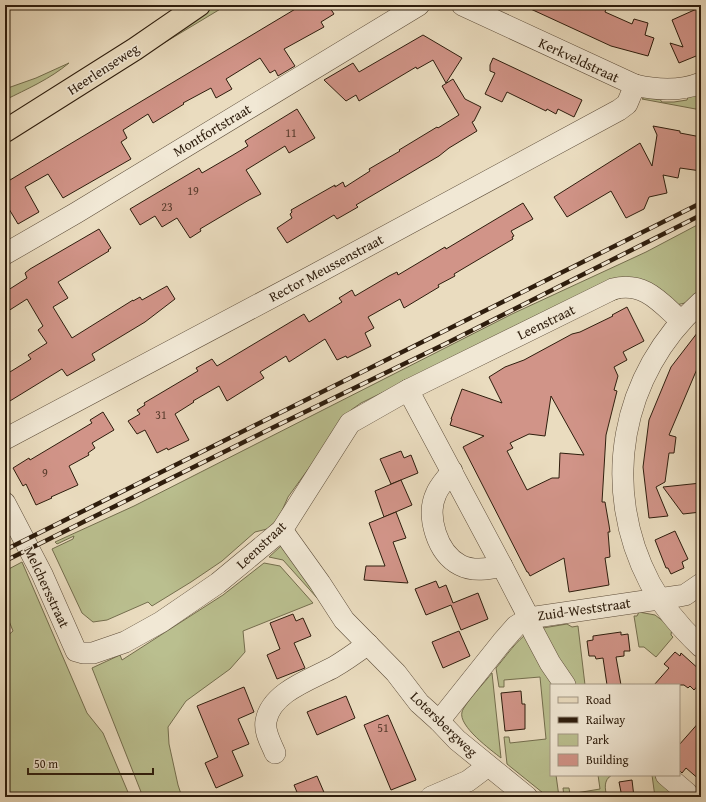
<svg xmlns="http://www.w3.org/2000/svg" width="706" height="802" viewBox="0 0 706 802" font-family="'Gentium Book Plus',serif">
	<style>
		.green { fill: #babf8f; stroke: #746e4e }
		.building { fill: #d19488; stroke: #2e1d0d; fill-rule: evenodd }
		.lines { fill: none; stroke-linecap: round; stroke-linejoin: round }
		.minor-casing { stroke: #5d4d3a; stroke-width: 22 }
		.major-casing { stroke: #2e1d0d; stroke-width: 24 }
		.minor { stroke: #f1e8d5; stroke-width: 21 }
		.major { stroke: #eadcbf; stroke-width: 22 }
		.rail-casing { stroke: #2e1d0d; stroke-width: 4.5 }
		.rail { stroke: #f1e8d5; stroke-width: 3; stroke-dasharray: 9; stroke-linecap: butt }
		.labels { text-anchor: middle; stroke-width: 3; stroke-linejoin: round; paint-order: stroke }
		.number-label { font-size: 12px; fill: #573b2c }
		.street-label { font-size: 14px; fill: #2e1d0d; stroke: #f1e8d5 }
	</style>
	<rect width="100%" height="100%" fill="#eadcbf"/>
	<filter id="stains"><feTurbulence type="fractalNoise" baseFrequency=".005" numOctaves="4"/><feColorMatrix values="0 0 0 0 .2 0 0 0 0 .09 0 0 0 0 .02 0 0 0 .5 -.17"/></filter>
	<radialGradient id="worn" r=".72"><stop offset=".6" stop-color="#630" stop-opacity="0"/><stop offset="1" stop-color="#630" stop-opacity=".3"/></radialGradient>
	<g class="green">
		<path d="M214 5H227L119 70Z"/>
		<path d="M69 63C50 79 27 89 5 100V89L36 78Z"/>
		<path d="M701 92V110L642 99 645 97H658L662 102H674L687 100 689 95Z"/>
		<path d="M701 223V292L685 303 676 305 651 287 457 356 361 403 351 410 288 497 278 520 267 529 255 532 222 561 191 582 152 606 148 602 107 620 93 622 82 613 52 549 73 539 74 536 57 544 55 542 134 506 512 314 646 252Z"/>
		<path d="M281 546 287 548 318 599 283 560 269 557Z"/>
		<path d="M22 562 87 713 103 733 130 797H5V638L13 631 5 611V571Z"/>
		<path d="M264 563 280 566 313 603 243 631 245 652 230 669 186 701 168 727 169 744 178 785 182 797H143L92 668 120 655 122 660 223 595Z"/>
		<path d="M639 612 655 615 672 628 671 635 673 637 656 657 644 647H639L634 616H637Z"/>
		<path d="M567 624 572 627 578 626 585 685H571L537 629Z"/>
		<path d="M529 632 560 685H551V775H556L559 797H548L507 764 504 737H509L510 743 546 739 540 677 504 680V687H499L496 668C507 655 516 641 529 632Z"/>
		<path d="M492 673 501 758C491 750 458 726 462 712 464 704 486 681 492 673Z"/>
		<path d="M598 775H612C603 780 605 789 607 797H564L563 788H569L570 794 600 789Z"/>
		<path d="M652 775H661L686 797H655Z"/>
	</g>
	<g class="building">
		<path d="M302 5H328L334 14 321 22 324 27 284 49 295 66 278 76 275 70 270 73 260 58 226 79 232 89 216 98 211 88 183 103 184 104 153 123 148 114 123 130 127 138 121 142 131 159 63 198 48 174 25 187 39 212 18 224 9 209 5 212V183Z"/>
		<path d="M522 5H599L606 9 605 12 632 24 634 19 648 23 645 35 654 38 648 56 611 46Z"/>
		<path d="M701 7V54L679 63 670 43 683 47 672 20Z"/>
		<path d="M423 35 462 58 446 83 433 60 417 69 416 67 359 101 356 95 346 101 324 80 353 63 359 72Z"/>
		<path d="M493 58 582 100 574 117 558 109 556 114 547 109 546 111 507 92 502 102 485 94 495 73 490 71V65Z"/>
		<path d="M453 79 465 99 481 107 474 121 472 122 477 131 449 148 439 156 356 205 358 207 337 219 334 215 287 243 277 228 292 218 290 214 292 212 291 210 335 185V187L343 182 345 187 370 171 369 169 400 151 399 150 437 127 438 128 459 115 442 86Z"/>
		<path d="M297 109 315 138 289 153 285 146 246 170 261 194 249 200 200 229 201 231 190 238 177 218 162 227 155 216 140 225 130 209 199 168 202 173 233 155 248 146 245 141 253 136Z"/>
		<path d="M653 126 680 131V133L701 137V171L680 168 678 178 663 175 667 193 649 197 644 209 626 218 611 191 567 217 554 197 640 143 652 166 657 135Z"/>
		<path d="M523 203 533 219 511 231 514 236 512 237 513 239 454 274 455 276 438 285 439 287 404 308 400 299 368 317 374 328 365 333 371 346 347 358 346 356 337 360 325 339 289 362 286 356 260 372 264 378 227 401 219 386 193 401 194 402 175 414 189 440 168 450 167 448 157 453 145 430 137 434 128 421 140 414 137 410 145 405 144 403 198 371 196 368 212 359 217 366 304 314 309 322 342 302 339 298 352 290 355 296 389 276 397 272 398 275 445 247 446 249Z"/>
		<path d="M99 229 111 248 108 250 109 251 58 282 68 298 53 307 72 338 133 300V301L140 297 142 300 167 286 175 299 145 322 92 354 95 360 67 376 62 369 5 404V375L31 359 28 355 47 343 38 330 43 326 27 299 5 313V292L27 278 25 273 30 269Z"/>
		<path d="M627 307 644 341 623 352 627 360 614 367 618 376 614 390 617 391 606 435 602 502H605L609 525 610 532H608L610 557 605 558 609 585 569 592 564 558 530 576 528 572H527L463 447 484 436 450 425 452 419H451L462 389 502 403 489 377 505 367 524 360 572 334 580 332 613 316 612 315ZM551 396 584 455 560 453 559 478H552L527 490 507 451 513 448 510 443 529 434 545 436Z"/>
		<path d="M701 328V372L697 369 669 435 676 437 674 453H669L665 482 656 487 668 516 649 518 643 467 649 420 671 367Z"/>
		<path d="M103 412 114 430 92 443 95 448 88 453 89 455 69 466 78 485 51 497 52 498 36 505 26 484 23 486 13 468 29 458 30 460 92 423 90 420Z"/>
		<path d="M401 451 404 458 411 455 418 473 391 484 380 459Z"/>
		<path d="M401 480 412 505 384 517 375 491Z"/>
		<path d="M701 483V512L683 514 663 487Z"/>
		<path d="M396 512 406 538 393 542 408 583 364 580 366 566H385L369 523Z"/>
		<path d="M675 531 688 559 682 562 684 568 671 574 668 568H666L655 540Z"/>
		<path d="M436 581 439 588 446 585 453 603 478 593 488 619 461 630 451 605 426 615 415 589Z"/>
		<path d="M293 614 296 621 303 618 311 636 294 643 305 668 277 679 267 655 280 649 270 623Z"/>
		<path d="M459 631 470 656 443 668 432 642Z"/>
		<path d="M621 632V635L628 634 630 651H624V656L616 657 621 685H607L603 658 596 659 595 656H589L587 641 593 640V636Z"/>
		<path d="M675 652 680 656 681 653 701 671V682L694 690 690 686 688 688 684 685H654L669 668 664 664Z"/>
		<path d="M244 687 254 712 238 719 249 744 232 751 243 776 216 788 205 763 218 757 197 706Z"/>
		<path d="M521 691 522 704H525V729L505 731 501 693Z"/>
		<path d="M346 696 355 718 317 735 307 712Z"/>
		<path d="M388 715 416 780 391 790 364 725Z"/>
		<path d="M701 720V781L686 768 682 773 679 770V745Z"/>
		<path d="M317 776 326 797H299L294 785Z"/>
		<path d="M632 780 634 797H622L619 782Z"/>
	</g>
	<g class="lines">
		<defs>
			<g id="minor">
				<path d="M462 5 635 85C656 90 681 91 701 83"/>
				<path d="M5 254 76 213 419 5"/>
				<path d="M701 302C620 374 600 488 650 583 663 607 681 628 701 647"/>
				<path d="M5 439 312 276 619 110 627 104 635 85"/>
				<path d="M452 471C447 478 439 486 436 494 426 516 437 553 460 565 473 572 489 569 502 566"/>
				<path d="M5 503 42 574 76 651 83 653H93L125 642 161 622 218 583 282 530 350 423 408 390"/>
				<path d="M282 530 320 583 344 620 396 673 419 703 439 721 457 740 527 797"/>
				<path d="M565 685 550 663 533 631 529 618 502 566 408 390 613 289C644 281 660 302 681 321"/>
				<path d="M439 721 502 642 516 626 529 618 679 596 685 595 701 584"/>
				<path d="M275 753C271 743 264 732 266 721 271 692 312 679 334 667 346 660 357 652 368 644"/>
				<path d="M666 775 687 793"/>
				<path d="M431 797 468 781 488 766"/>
			</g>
			<path id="major" d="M5 131 135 49 199 5"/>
		</defs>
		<use href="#minor" class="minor-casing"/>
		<use href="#major" class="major-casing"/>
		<use href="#minor" class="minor"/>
		<use href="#major" class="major"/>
		<defs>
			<g id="rail">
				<path d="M5 550C237 434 469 319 701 203"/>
				<path d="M5 561 274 427 445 344 701 215"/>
			</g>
		</defs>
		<use href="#rail" class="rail-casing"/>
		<use href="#rail" class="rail"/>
	</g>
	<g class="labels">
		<g class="number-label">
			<text x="291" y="137">11</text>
			<text x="193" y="195">19</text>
			<text x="167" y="211">23</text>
			<text x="161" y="419">31</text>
			<text x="45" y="477">9</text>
			<text x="383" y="732">51</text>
		</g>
		<g class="street-label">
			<text transform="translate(579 60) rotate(25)" y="5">Kerkveldstraat</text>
			<text transform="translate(103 69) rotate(-33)" y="5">Heerlenseweg</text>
			<text transform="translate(212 130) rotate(-31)" y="5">Montfortstraat</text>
			<text transform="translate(326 268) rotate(-28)" y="5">Rector Meussenstraat</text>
			<text transform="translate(546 322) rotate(-26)" y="5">Leenstraat</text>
			<text transform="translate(261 545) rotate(-43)" y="5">Leenstraat</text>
			<text transform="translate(47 587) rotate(65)" y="5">Melchersstraat</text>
			<text transform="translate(584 609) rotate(-8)" y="5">Zuid-Weststraat</text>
			<text transform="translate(444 724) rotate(44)" y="5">Lotersbergweg</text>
		</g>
	</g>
	<rect width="706" height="802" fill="none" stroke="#eadcbf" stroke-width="20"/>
	<rect x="6" y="6" width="694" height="790" fill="none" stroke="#2e1d0d" stroke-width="2"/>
	<rect x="10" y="10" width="686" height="782" fill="none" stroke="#2e1d0d"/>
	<rect x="550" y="684" width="130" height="92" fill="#f1e8d5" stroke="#a39785"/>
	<rect x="558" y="697" width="20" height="6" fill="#eadcbf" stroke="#a39785"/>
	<text x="586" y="704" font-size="12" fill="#2e1d0d">Road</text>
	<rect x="558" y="717" width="20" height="6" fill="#2e1d0d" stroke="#a39785"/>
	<text x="586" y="724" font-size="12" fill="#2e1d0d">Railway</text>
	<rect x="558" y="734" width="20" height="12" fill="#babf8f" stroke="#a39785"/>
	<text x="586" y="744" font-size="12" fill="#2e1d0d">Park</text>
	<rect x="558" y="754" width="20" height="12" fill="#d19488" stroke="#a39785"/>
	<text x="586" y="764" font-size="12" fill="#2e1d0d">Building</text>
	<path d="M28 768v6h125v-6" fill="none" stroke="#2e1d0d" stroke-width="2"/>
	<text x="34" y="768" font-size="12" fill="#2e1d0d" stroke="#f1e8d5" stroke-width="3" paint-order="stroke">50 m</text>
	<rect width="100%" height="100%" filter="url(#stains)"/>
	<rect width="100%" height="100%" fill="url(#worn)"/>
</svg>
